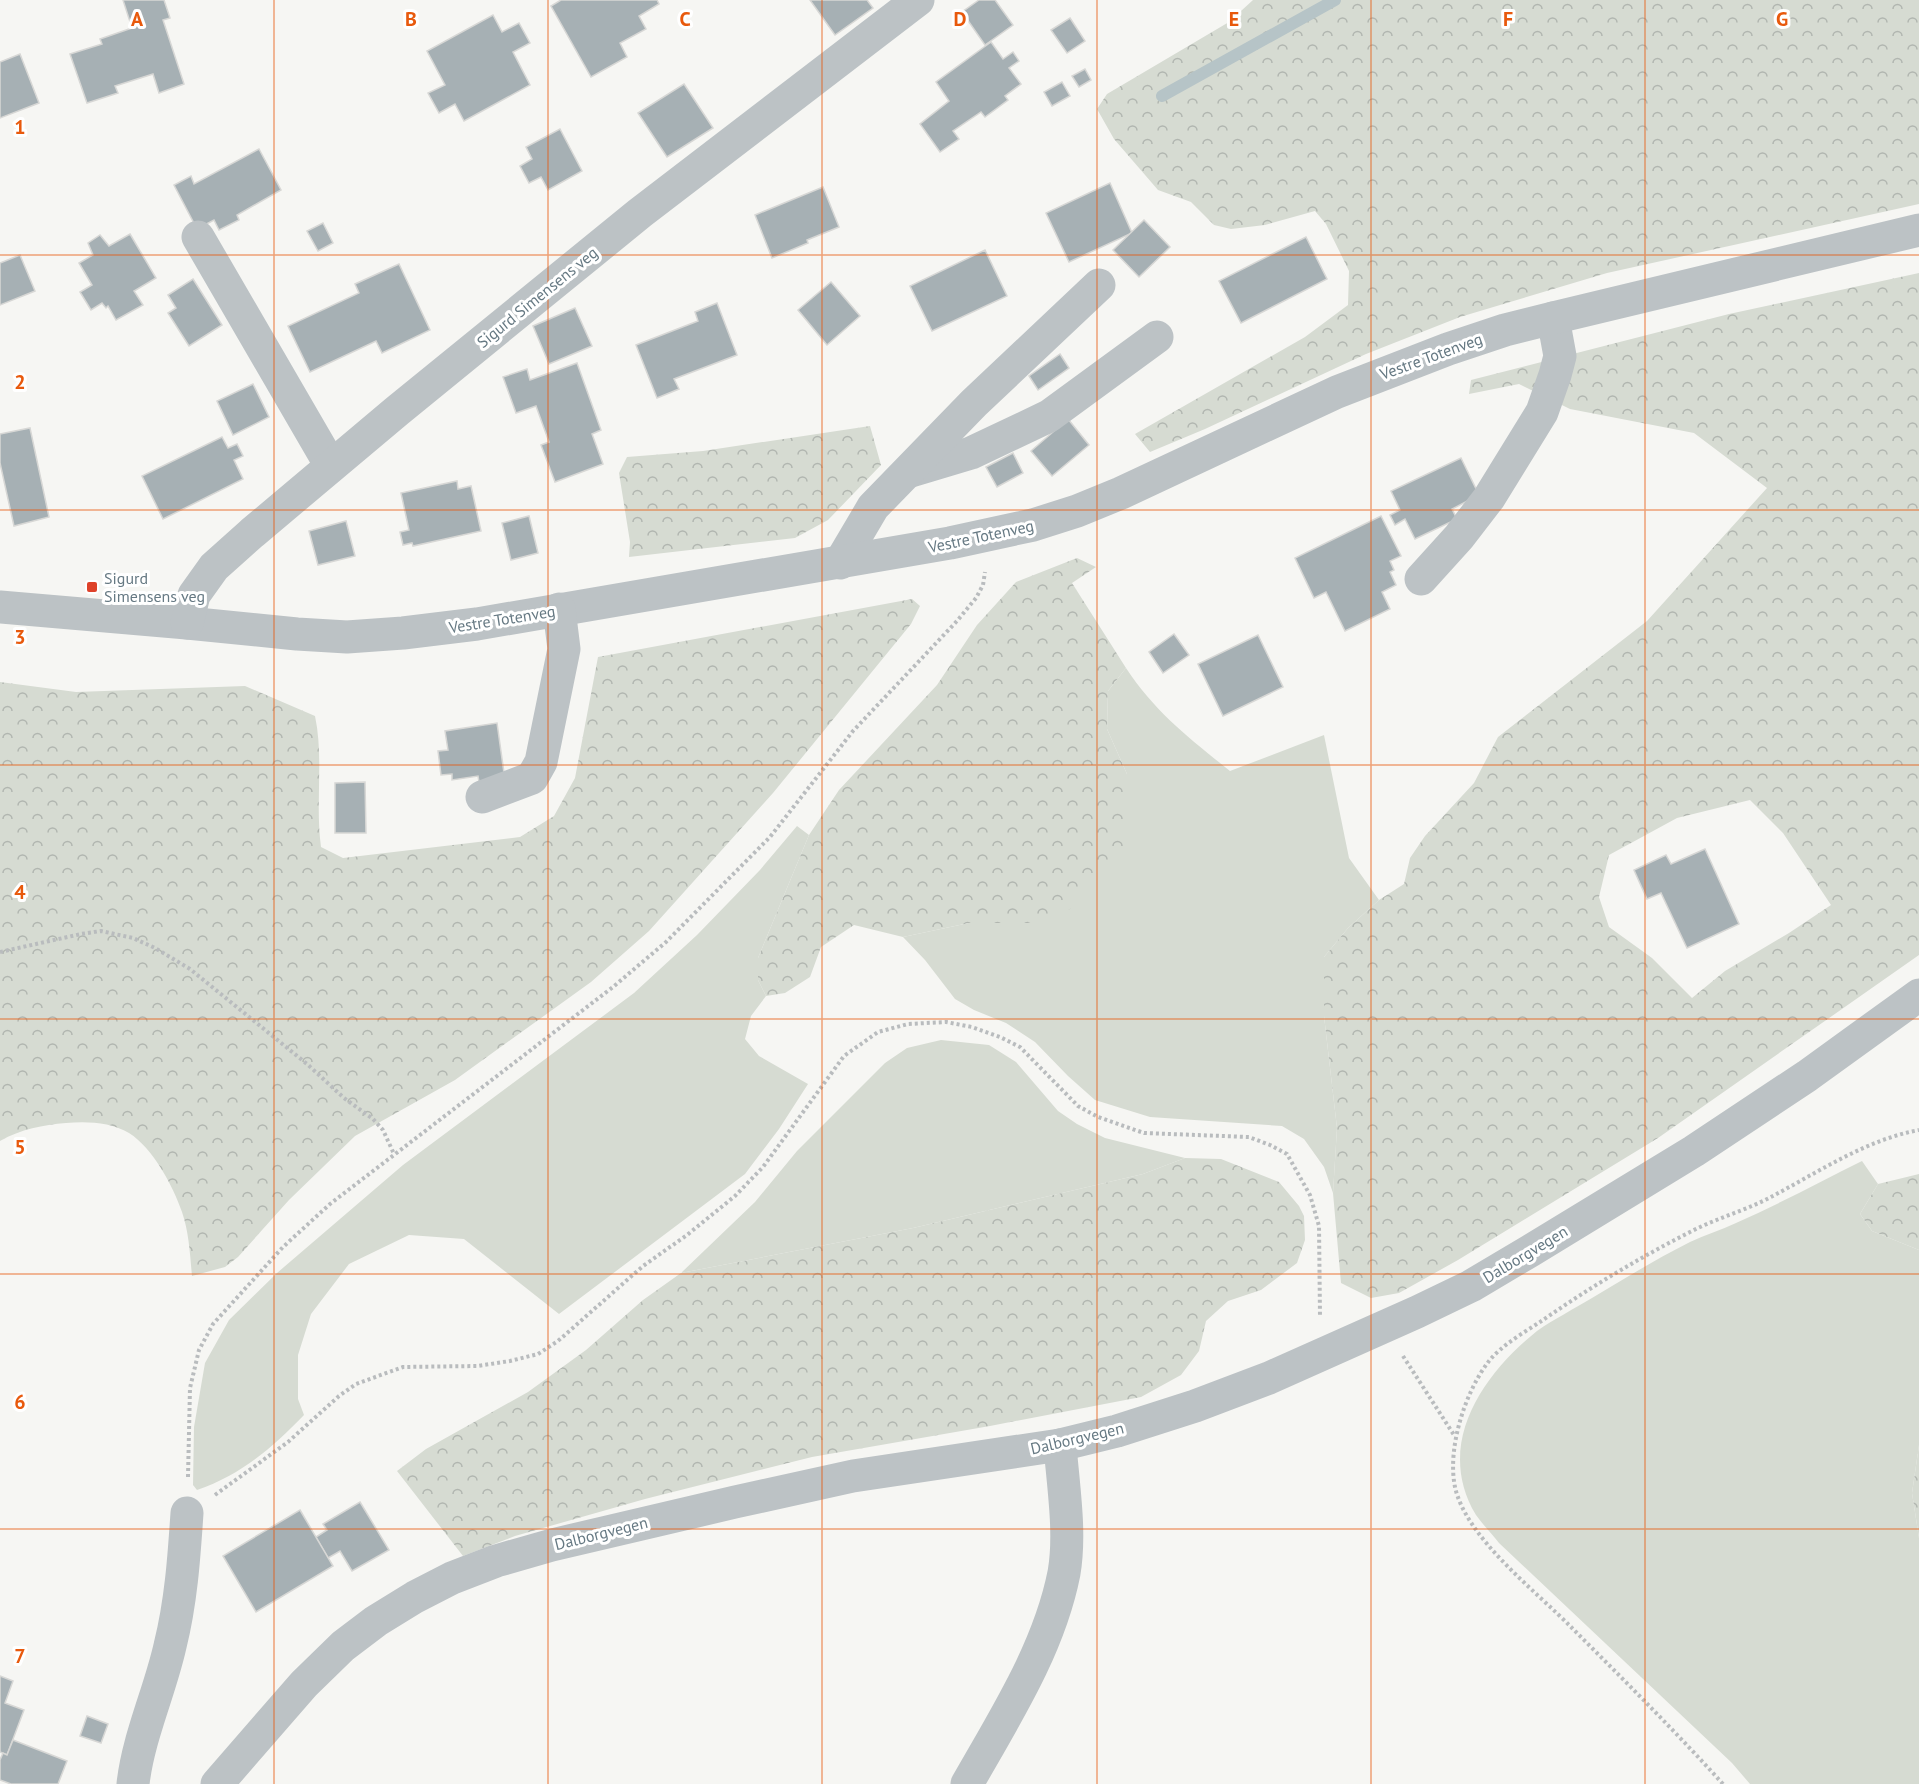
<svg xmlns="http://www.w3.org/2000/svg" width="1919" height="1784" viewBox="0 0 1919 1784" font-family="'PT Sans',sans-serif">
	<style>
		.green { fill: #d6dbd2 }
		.forest { fill: url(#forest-crowns); fill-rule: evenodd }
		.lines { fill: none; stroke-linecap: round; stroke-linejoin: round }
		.stream { stroke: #b6c4c7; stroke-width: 12 }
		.building { fill: #a6b0b4; stroke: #d7d7d5; stroke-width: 1.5 }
		.path { stroke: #b9bcbe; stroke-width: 4; stroke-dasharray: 3 3; stroke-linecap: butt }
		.minor { stroke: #bcc2c5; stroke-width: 33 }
		.grid { fill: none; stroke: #e8590c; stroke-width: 1.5; stroke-opacity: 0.55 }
		.poi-dot { fill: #de422a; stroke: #fff; stroke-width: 2 }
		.labels { text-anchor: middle; stroke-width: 6; stroke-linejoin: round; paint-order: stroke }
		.street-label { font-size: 16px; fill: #667983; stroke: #fff }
		.poi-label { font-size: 16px; fill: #667983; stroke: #fff; text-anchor: start }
		.grid-label { font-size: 20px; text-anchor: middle; font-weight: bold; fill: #e8590c; stroke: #fff; stroke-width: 6; stroke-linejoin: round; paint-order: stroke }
	</style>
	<defs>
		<pattern id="forest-crowns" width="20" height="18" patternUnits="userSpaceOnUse" patternTransform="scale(1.5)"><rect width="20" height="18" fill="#d6dbd2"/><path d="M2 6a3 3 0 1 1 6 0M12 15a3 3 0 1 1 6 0" fill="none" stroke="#b1b6b0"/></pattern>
	</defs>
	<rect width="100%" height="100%" fill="#f6f6f3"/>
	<g class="green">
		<path d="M1126 668C1155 712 1189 738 1230 771L1324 735 1349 858 1379 900 1348 928 1324 957V1016L1337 1128 1333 1193 1324 1167 1304 1139 1282 1126 1150 1117 1095 1100 1068 1076 1035 1042 1006 1023 974 1010 955 999 925 960 903 937 969 923H1028L1127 774 1107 729 1108 691Z"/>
		<path d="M797 826 809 835 758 958V980L766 996 751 1016 745 1039 759 1056 808 1084 779 1129 745 1174 559 1314 464 1239 409 1235 349 1264 311 1314 298 1355V1399L304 1415C272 1448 241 1475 197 1490L193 1485 194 1427 205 1363 229 1320 277 1273 403 1165 634 993 697 935 760 870Z"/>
		<path d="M941 1040 989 1045 1016 1062 1058 1111 1077 1124 1105 1138 1185 1158 1143 1174 913 1228 681 1273 755 1202 797 1151 885 1063 907 1048Z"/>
		<path d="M1862 1161 1878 1184 1860 1214 1872 1231 1919 1250V1445L1912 1493 1919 1538V1784H1750L1732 1763 1499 1543C1492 1534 1483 1525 1476 1515 1434 1445 1482 1375 1537 1331 1554 1319 1574 1309 1592 1298 1624 1279 1656 1259 1690 1242 1705 1235 1721 1230 1736 1223 1779 1204 1820 1182 1862 1161Z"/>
	</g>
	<g class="forest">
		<path d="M1253 0H1919V204L1607 273 1460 317 1366 354 1205 429 1150 452 1135 434 1305 337 1348 305 1349 271 1326 224 1315 211 1265 225 1231 229 1214 225 1191 202 1158 190 1114 139 1097 109 1107 94 1229 22Z"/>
		<path d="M1919 273V955L1658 1138 1458 1260 1399 1293 1371 1298 1341 1283 1333 1193 1337 1128 1324 1016V957L1348 928 1379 900 1404 884 1410 858 1425 836 1474 783 1498 737 1647 621 1767 488 1694 433 1570 409 1519 384 1469 394 1471 380 1729 314ZM1750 800 1783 833 1831 905 1789 933 1725 971 1692 998 1652 958 1609 927 1599 897 1609 855 1677 818Z"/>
		<path d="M870 426 881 465 828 520 795 538 629 557 630 542 619 473 627 457 703 451Z"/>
		<path d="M1077 558 1096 567 1072 583 1126 668 1108 691 1107 729 1127 774 1123 847 1070 909 1028 923H969L903 937 854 925 821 947 810 977 785 993 766 996 758 980V958L809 835 839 790 937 685 977 625 1016 582Z"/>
		<path d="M912 599 920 606 911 624 773 793 649 931 591 982 455 1080 355 1136 289 1200 238 1257 225 1267 192 1276C190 1255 189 1232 182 1212 173 1186 153 1148 129 1133 111 1122 86 1121 66 1123 43 1125 21 1129 0 1141V682L76 692 245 686 315 716C324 758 315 803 321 847L343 858 520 837 554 816 575 778 598 657Z"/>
		<path d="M1185 1158 1221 1159 1279 1182 1299 1206 1304 1216 1305 1240 1297 1263 1261 1290 1228 1301 1206 1321 1199 1351 1181 1375 1141 1397 990 1426 812 1457 645 1499 515 1536 463 1556 397 1471 426 1449 528 1392 586 1350 643 1300 681 1273 913 1228 1143 1174Z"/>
		<path d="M1919 1174V1250L1872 1231 1860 1214 1878 1184Z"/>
		<path d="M1919 1445V1538L1912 1493Z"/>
	</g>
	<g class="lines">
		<path class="stream" d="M1162 96 1335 0"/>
	</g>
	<g class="building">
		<path d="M123 0H164L170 18 163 20 184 84 159 93 153 74 115 86 118 93 87 103 70 54 102 44 100 39 132 28Z"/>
		<path d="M561 0H657L659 4 639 16 646 29 620 43 627 57 591 77 551 6Z"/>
		<path d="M810 0H867L873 8 835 35Z"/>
		<path d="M979 0H995L1013 25 985 45 962 12Z"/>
		<path d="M493 15 502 32 519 23 530 43 513 52 530 85 464 121 455 104 439 113 428 93 445 85 427 51Z"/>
		<path d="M1070 18 1085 41 1067 53 1051 30Z"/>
		<path d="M991 42 1003 59 1013 52 1019 61 1009 68 1021 84 1005 96 1008 100 985 117 981 112 953 131 959 139 940 152 920 124 949 101 936 82Z"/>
		<path d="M20 54 39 103 0 118V62Z"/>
		<path d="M1085 69 1091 80 1079 87 1072 76Z"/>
		<path d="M1062 82 1070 96 1052 106 1044 92Z"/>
		<path d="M684 84 713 128 667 157 638 113Z"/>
		<path d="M560 129 582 171 548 190 541 177 529 183 520 166 532 159 526 147Z"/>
		<path d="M259 149 281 190 237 215 239 220 219 230 214 220 197 229 174 185 191 176 194 184Z"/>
		<path d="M1110 183 1132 233 1069 262 1046 213Z"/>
		<path d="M823 187 839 227 807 240 808 243 772 258 755 215Z"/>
		<path d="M1144 220 1170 247 1139 277 1113 250Z"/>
		<path d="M323 223 333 243 318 251 307 231Z"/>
		<path d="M130 234 156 278 134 291 143 305 116 320 108 306 106 308 102 303 91 310 80 292 92 285 79 263 93 255 88 243 100 235 109 246Z"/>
		<path d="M1306 237 1327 279 1241 323 1219 281Z"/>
		<path d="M985 250 1007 296 932 331 910 286Z"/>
		<path d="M20 255 35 291 0 305V263Z"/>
		<path d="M399 264 430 330 382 353 376 341 310 372 288 326 359 293 355 284Z"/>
		<path d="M193 279 222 325 189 346 168 313 176 308 168 295Z"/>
		<path d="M831 282 860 316 827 345 798 310Z"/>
		<path d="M717 303 737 355 674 379 679 389 657 398 636 345 698 321 695 312Z"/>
		<path d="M575 308 592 346 549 364 533 326Z"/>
		<path d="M1060 354 1069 368 1038 390 1029 376Z"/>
		<path d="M577 363 601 430 592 434 603 464 555 482 541 445 549 442 536 406 516 413 503 377 527 369 530 380Z"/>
		<path d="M253 384 269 417 233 435 217 401Z"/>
		<path d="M1068 419 1089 445 1052 476 1031 451Z"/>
		<path d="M30 428 49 517 14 526 0 463V434Z"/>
		<path d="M222 437 228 448 237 444 243 456 234 460 243 479 163 519 142 476Z"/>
		<path d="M1013 453 1023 473 997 487 986 467Z"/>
		<path d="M1461 458 1479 495 1452 509 1457 519 1415 539 1405 519 1395 525 1390 515 1400 510 1391 491Z"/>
		<path d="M457 481 458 489 471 486 481 531 413 546 412 543 403 545 400 532 409 530 401 493Z"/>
		<path d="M529 516 538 553 511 560 502 523Z"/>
		<path d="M1381 516 1401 556 1390 561 1394 570 1390 572 1396 585 1382 592 1390 609 1345 631 1326 592 1314 598 1295 558Z"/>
		<path d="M346 521 355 556 318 565 309 531Z"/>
		<path d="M1174 634 1189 655 1163 673 1149 652Z"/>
		<path d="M1258 635 1283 687 1223 716 1198 664Z"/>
		<path d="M497 723 504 773 479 782 478 776 452 780V774L441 775 438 751 448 750 445 731Z"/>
		<path d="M365 782 366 833H335V783Z"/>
		<path d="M1705 849 1739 924 1687 948 1661 893 1647 899 1634 870 1666 855 1671 864Z"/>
		<path d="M360 1502 389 1550 352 1571 340 1551 328 1558 316 1537 327 1530 323 1524Z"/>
		<path d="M300 1510 333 1566 256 1612 223 1556Z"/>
		<path d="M0 1676 13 1681 5 1703 24 1710 7 1755 0 1752Z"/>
		<path d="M87 1716 108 1724 101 1743 80 1736Z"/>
		<path d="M13 1740 67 1761 58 1784H11L0 1780V1760L3 1753 7 1755Z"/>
	</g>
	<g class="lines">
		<g class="path">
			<path d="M0 952 81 934 101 931 133 938 155 948 190 969 307 1064 344 1098 373 1119 383 1130 394 1154"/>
			<path d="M1403 1356 1454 1435"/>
			<path d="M188 1477 190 1388 199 1350 213 1324 283 1247 330 1204 613 987 666 942 770 837 853 731 957 621 976 598 983 585 985 572"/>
			<path d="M215 1495 288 1442 339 1396 356 1384 403 1367 477 1366 510 1361 538 1354 558 1341 643 1266 687 1235 735 1196 763 1167 844 1056 878 1032 908 1024 946 1022 972 1027 1000 1037 1020 1047 1078 1106 1098 1117 1144 1133 1249 1137 1270 1145 1287 1154 1310 1195 1319 1226 1320 1317"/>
			<path d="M1723 1784C1674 1730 1623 1679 1572 1628 1536 1591 1466 1538 1455 1487 1447 1448 1465 1392 1489 1361 1503 1344 1525 1332 1543 1320 1592 1286 1644 1255 1698 1228 1721 1217 1746 1210 1769 1198 1817 1173 1865 1140 1919 1130"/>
		</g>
		<g class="minor">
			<path d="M198 237 331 466"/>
			<path d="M911 471 971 453 1049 416 1157 337"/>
			<path d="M840 563 873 507 974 403 1099 285"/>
			<path d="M1421 579 1459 537 1489 498 1542 412 1555 375 1560 356 1553 318"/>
			<path d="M0 607 187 623 297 634 347 637 403 633 477 624 950 543 1033 525 1077 511 1121 493 1337 392 1448 349 1505 330 1553 318 1919 230"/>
			<path d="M187 623 194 595 214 567 252 533 397 411 640 213 918 0"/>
			<path d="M482 797 532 778 541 762 564 649 559 609"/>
			<path d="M133 1784C138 1738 160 1691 170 1646 181 1602 184 1558 187 1513"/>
			<path d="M217 1784 304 1684 343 1646 376 1621 415 1597 452 1578 496 1561 552 1545 735 1502 853 1476 1060 1445 1117 1431 1195 1406 1269 1378 1417 1312 1471 1286 1530 1251 1694 1151 1807 1076 1919 995"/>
			<path d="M967 1784C1005 1717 1049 1649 1064 1573 1071 1533 1063 1485 1060 1445"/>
		</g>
	</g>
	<path class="grid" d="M274 0V1784M548 0V1784M822 0V1784M1097 0V1784M1371 0V1784M1645 0V1784M0 255H1919M0 510H1919M0 765H1919M0 1019H1919M0 1274H1919M0 1529H1919"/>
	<rect class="poi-dot" x="86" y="581" width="12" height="12" rx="3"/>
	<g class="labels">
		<g class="street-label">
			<text transform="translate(537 297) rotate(-39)" y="6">Sigurd Simensens veg</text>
			<text transform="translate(1431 356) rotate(-20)" y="6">Vestre Totenveg</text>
			<text transform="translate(981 536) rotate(-12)" y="6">Vestre Totenveg</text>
			<text transform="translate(502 619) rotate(-9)" y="6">Vestre Totenveg</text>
			<text transform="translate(1525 1254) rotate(-31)" y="6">Dalborgvegen</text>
			<text transform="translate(1077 1438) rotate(-13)" y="6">Dalborgvegen</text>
			<text transform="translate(601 1533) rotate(-14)" y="6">Dalborgvegen</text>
		</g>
		<g class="poi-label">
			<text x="104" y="584">Sigurd<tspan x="104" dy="18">Simensens veg</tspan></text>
		</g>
	</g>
	<g class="grid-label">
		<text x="137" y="26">A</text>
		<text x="411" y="26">B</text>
		<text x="685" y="26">C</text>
		<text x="960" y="26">D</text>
		<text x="1234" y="26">E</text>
		<text x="1508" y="26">F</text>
		<text x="1782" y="26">G</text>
		<text x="20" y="134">1</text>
		<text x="20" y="389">2</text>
		<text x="20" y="644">3</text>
		<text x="20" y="899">4</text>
		<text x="20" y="1154">5</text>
		<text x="20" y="1409">6</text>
		<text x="20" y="1663">7</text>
	</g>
</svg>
